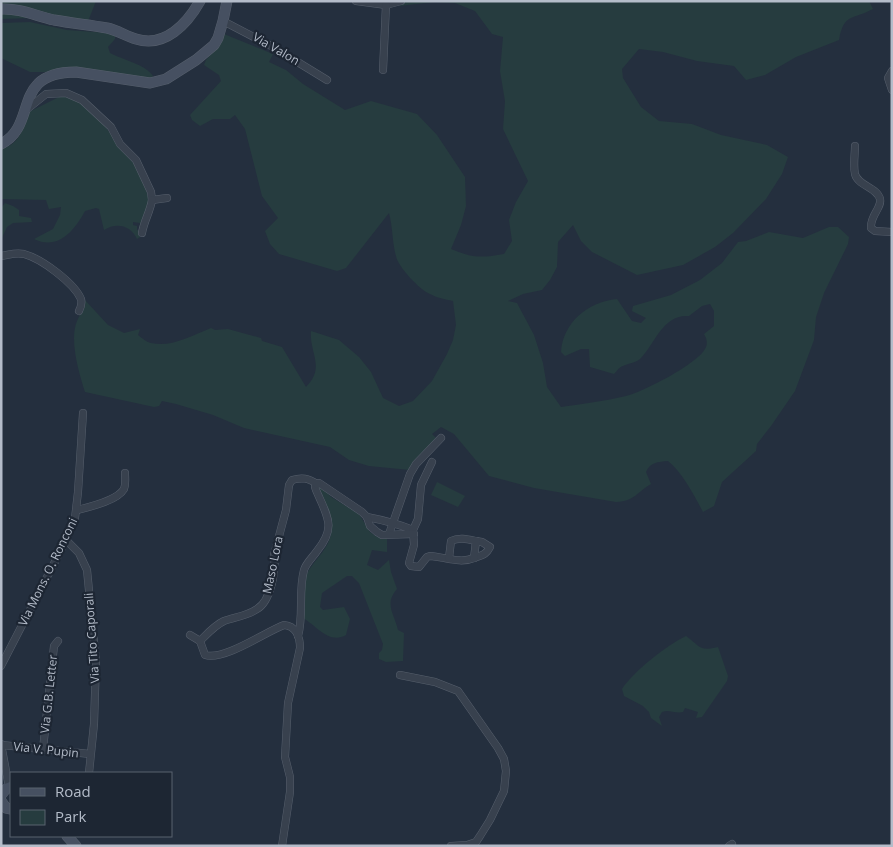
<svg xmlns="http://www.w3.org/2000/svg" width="893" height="847" viewBox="0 0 893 847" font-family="'Open Sans',sans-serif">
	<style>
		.green { fill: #263c3f }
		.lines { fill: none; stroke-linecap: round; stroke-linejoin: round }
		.street-casing { stroke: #565f6c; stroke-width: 8 }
		.secondary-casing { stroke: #565f6c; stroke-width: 11 }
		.street { stroke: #38414e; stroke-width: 7 }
		.secondary { stroke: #465061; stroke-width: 10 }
		.labels { text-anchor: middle; stroke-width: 4.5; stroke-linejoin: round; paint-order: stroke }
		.street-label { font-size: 12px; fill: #b4bcc9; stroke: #1d2633 }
	</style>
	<rect width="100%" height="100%" fill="#242f3e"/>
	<g class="green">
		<path d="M1 1H96L85 29 30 18 1 19Z"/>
		<path d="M407 1H869L873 9C852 20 844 13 839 40L796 57 765 75 746 80 734 66 697 61 663 52 639 49 622 69 623 78 641 107 659 121 692 124 721 135 767 145 788 157 782 174 766 199 733 233 715 247 683 265 637 275 592 252 581 241 573 225 558 242 557 267 550 280 542 290 523 294 508 301 517 303 534 335 543 363 547 387 561 407C582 404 605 401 626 396 643 392 697 364 705 349 708 344 707 339 704 334L714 326V311L710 304 702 306 689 316C663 314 656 342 641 358 636 363 629 363 623 366 619 367 617 371 614 374L590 367 589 349H581L565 356 561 352C563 323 587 302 617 299L632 321 641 323 646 318 632 311 633 306 671 295 700 280 722 263 738 242 746 241 769 232 803 238 829 227H838L849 237 848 244 824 293 816 317 814 340 795 391 771 426 757 444 756 451 722 482 714 506 703 512C694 495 682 472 668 461 658 462 650 462 646 472L651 484C637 492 635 501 616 502L534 488 489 476 454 434 441 427 432 434 436 438 435 443 410 470 369 466 349 460 330 447 244 428 213 415 176 404 162 401 159 406 154 407 85 392C79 373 69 340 77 321 80 313 87 310 84 299L108 325 124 333 140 329 138 335C142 338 146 342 151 343 171 348 193 335 211 328L215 330 228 329 261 338 262 341 282 347 306 387C326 367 309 353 311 331L339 340 359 357 371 372 383 398 399 406 413 401 432 381 447 354 453 340 456 325 453 301C445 299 437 298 430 294 420 290 398 267 396 256 392 242 393 228 389 213L346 268 337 271 279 254 270 244 265 231 278 218 262 196 245 129 235 115 230 119H213L200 126 192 120 190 115 221 81 219 75 204 65 206 60 217 48 224 34 273 54 269 62 286 70 303 84 345 110 371 101 417 114 437 135 465 177 466 206 461 225 451 249C472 258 481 258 504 254L512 241 509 220 516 202 528 181 503 129 505 101 500 71 503 37 492 34 475 11 455 3 435 2 399 6Z"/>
		<path d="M30 22 67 30 109 33 115 35V39L108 47 110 53C123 60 145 64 153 76L151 79 62 72H30L1 58V23Z"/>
		<path d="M61 96 78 100 102 122 115 140 130 155 143 179 149 200 142 225 140 223 133 222V225L137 226V230L141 231 140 237 137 239C131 225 116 222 104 230L99 209 96 208 85 211C75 230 58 251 34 239L53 229 60 215 61 207 49 209 46 200 1 199V149C20 145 23 128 29 112Z"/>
		<path d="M5 203 13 206 19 210V216L31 218 32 222 13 223 7 227 1 240V208Z"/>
		<path d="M437 482 465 496 458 507 431 495Z"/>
		<path d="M321 486 331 497 359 514 370 532 377 537 387 538V552L372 550 367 565 378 570 389 560 391 572 397 589C384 604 394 613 398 630L404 633 403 661 386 662 379 659V653L382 650 383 644 359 583 352 576H347L322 593 320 607 323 610 344 607 350 619 346 635C329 645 316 625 303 618 303 604 300 585 308 572 315 559 331 547 331 531 331 517 321 500 317 487Z"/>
		<path d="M686 636C700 646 699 652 718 647L728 676 727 681 702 717 696 718 698 712 685 708 683 712C675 714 669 709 662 712L659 717 662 726 651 718 649 712 643 706 624 696 622 689C634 671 667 645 686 636Z"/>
	</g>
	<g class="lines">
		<defs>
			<g id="street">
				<path d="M356 1 386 5 401 1"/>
				<path d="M223 21 273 47 327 80"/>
				<path d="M383 70 386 5"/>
				<path d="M892 71 888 78 892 90"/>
				<path d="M26 110 46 94 66 93 82 100 111 127 120 144 136 160 151 192 152 200 167 198"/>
				<path d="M855 146C855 154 853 165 855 174 858 186 877 187 880 199 882 208 870 215 871 228L875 231 892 232"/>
				<path d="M142 233C144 221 150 212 152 200"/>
				<path d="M1 256C9 255 15 252 24 254 42 259 74 283 81 299 82 303 81 307 79 311"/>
				<path d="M77 510C89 507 117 501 124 489 126 484 125 479 125 473"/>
				<path d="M367 517C383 520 398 524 413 530L414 545 409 563 411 566 419 567 427 557 430 556C445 557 460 564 474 558 482 555 486 555 490 547L482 542 476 541"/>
				<path d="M413 530 418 519 421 485 432 462"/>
				<path d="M389 534 410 474 416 464 441 438"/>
				<path d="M66 540 79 553 87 570 96 662 94 724 89 773"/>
				<path d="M449 558 451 541C459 537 467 539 476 541L474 558"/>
				<path d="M190 635 200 641 205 655C224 661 265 632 284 625 296 626 300 637 300 648L288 703 285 757 290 777V792L282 846"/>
				<path d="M298 636C304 615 298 592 304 570 306 563 313 557 317 551 337 527 327 516 316 490L315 487 316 484 319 483 362 512 367 517 370 526 377 532 382 535 414 534"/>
				<path d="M200 641C207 634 215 625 224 621 235 617 247 616 257 609 271 601 276 570 274 555L286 510 289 485 292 480C302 477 308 478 317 484"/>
				<path d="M1 666 62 548 75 518 78 492 83 413"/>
				<path d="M400 675 435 682 458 691 498 748 504 759 506 771 504 791 490 820 480 836 476 842 467 845 451 846"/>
				<path d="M1 744 9 787"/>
				<path d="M2 745 90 754"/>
				<path d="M43 749 54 646 58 641"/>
				<path d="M729 846 732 844"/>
			</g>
			<g id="secondary">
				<path d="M1 9C20 8 36 16 54 20 71 23 89 25 107 28 117 30 126 36 136 39 165 48 187 24 200 1"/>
				<path d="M1 144C39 125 10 72 76 72L150 83 166 79 196 60 214 45 218 38 223 21 227 1"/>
				<path d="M1 795 6 789 11 787"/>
				<path d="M1 801 6 808 11 809"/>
				<path d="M67 836 76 846"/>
			</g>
		</defs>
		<use href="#street" class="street-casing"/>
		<use href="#secondary" class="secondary-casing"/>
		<use href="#street" class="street"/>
		<use href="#secondary" class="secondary"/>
	</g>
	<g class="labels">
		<g class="street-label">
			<text transform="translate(276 49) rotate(30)" y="4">Via Valon</text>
			<text transform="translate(273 565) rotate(-78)" y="4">Maso Lora</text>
			<text transform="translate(48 572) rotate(-64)" y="4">Via Mons. O. Ronconi</text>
			<text transform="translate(92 638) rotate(-94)" y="4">Via Tito Caporali</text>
			<text transform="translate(49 694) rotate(-84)" y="4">Via G.B. Letter</text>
			<text transform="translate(46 750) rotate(6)" y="4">Via V. Pupin</text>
		</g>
	</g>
	<rect width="893" height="847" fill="none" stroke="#b4bcc9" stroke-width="5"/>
	<rect x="10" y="772" width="162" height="65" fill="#1d2633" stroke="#59626f"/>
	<rect x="20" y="788" width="25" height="8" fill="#465061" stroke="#59626f"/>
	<text x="55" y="797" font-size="15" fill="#b4bcc9">Road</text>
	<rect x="20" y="810" width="25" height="15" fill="#263c3f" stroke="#59626f"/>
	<text x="55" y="822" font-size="15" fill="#b4bcc9">Park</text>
</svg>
